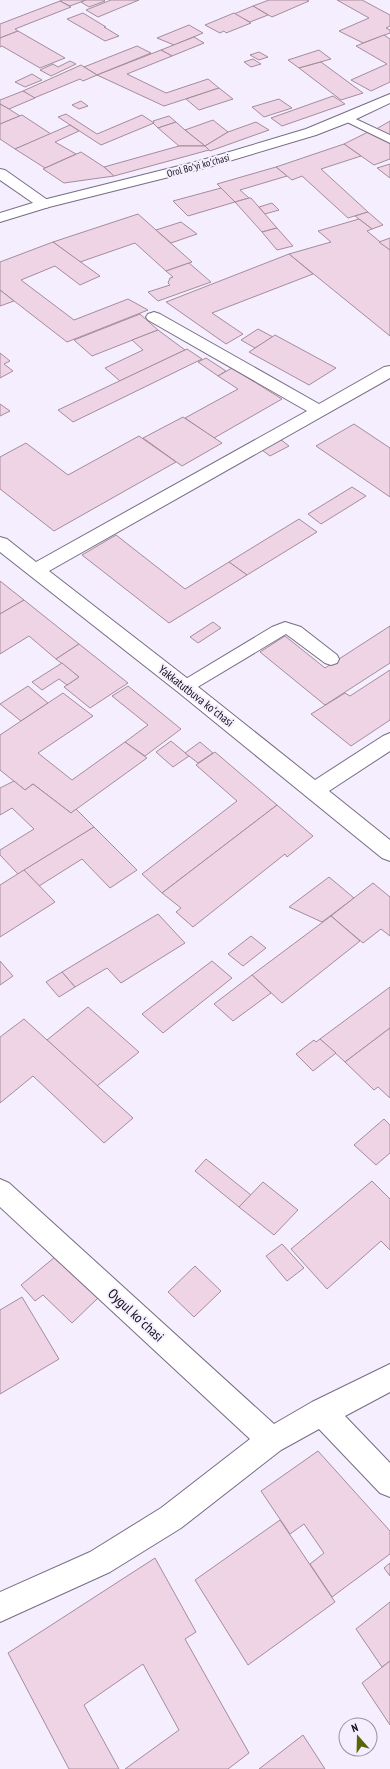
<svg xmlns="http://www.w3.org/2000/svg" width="390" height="1769" viewBox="0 0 390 1769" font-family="'PT Sans Narrow',sans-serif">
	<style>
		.building { fill: #efd4e5; stroke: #a58c9c }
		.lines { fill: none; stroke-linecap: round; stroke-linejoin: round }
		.service-casing { stroke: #776d84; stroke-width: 2 }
		.minor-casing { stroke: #776d84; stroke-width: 2 }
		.tertiary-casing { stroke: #776d84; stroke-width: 2 }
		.service { fill: #fff; fill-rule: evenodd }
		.minor { fill: #fff; fill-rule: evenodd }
		.tertiary { fill: #fff; fill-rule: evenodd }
		.labels { text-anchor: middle; stroke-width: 4; stroke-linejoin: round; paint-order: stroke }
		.far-street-label { font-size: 10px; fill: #100d15; stroke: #f5eefe }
		.street-label { font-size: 12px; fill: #100d15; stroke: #f5eefe }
		.near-street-label { font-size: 14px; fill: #100d15; stroke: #f5eefe }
	</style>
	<rect width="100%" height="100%" fill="#f5eefe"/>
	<g class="building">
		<path d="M62 0H86L70 6 60 1Z"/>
		<path d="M86 0H104L105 1 89 7 81 2Z"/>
		<path d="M111 0H139L98 17 86 10Z"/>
		<path d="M269 0H307L309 1 272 17 253 6Z"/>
		<path d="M337 0H362L390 15V26L386 28 390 30V33L363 43 339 31 369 18Z"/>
		<path d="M60 1 71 7 15 29 18 31 0 38V24Z"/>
		<path d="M253 6 268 15 250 22 234 14Z"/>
		<path d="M83 13 106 27H104L119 36 105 41 67 19Z"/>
		<path d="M234 13 251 23 226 33 224 31 220 33 205 25Z"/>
		<path d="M189 25 203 33 174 45 157 38Z"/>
		<path d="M18 31 65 58 40 68 2 46 0 47V38Z"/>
		<path d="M384 35 390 39V82L371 91 351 80 387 64 356 46Z"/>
		<path d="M194 37 204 43 172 56 161 50Z"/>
		<path d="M137 46 151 53 97 75 84 67Z"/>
		<path d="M161 50 172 56 127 74 166 93 208 79 219 88 164 106 97 75Z"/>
		<path d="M319 50 331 59 299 68 288 60Z"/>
		<path d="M259 52 268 57 259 60 250 55Z"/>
		<path d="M253 59 261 64 251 67 244 62Z"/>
		<path d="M70 61 76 64 51 76 40 70 53 64 58 67Z"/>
		<path d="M321 62 363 93 341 100 299 68Z"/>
		<path d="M81 65 97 75 83 81 80 79 34 98 23 91Z"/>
		<path d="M32 74 42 80 25 87 15 82Z"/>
		<path d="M219 88 233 99 199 110 186 99Z"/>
		<path d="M23 91 35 98 9 109 0 104V100Z"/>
		<path d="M333 96 345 104 282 126 271 118Z"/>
		<path d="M279 99 292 108 264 117 252 107Z"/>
		<path d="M81 101 88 106 79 109 72 105Z"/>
		<path d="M0 104 9 109 20 116 0 124Z"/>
		<path d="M66 114 97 134 142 115 154 123 101 145 58 117Z"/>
		<path d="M22 115 51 134 15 149 0 139V124Z"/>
		<path d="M169 116 176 122 158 128 153 123H154L153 121Z"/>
		<path d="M213 120 228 132 205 146 185 130Z"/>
		<path d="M390 121V139L373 131Z"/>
		<path d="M176 122 185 130 205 146H179L158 128Z"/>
		<path d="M256 122 269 130 210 151 205 146 228 132Z"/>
		<path d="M70 125 79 131 55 142 76 154 45 168 15 149Z"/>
		<path d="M368 132 390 141V159L374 165 344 144Z"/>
		<path d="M344 144 361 156 321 169 368 212 348 218 302 176 292 180 276 167Z"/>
		<path d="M179 146H205L209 150 114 176 104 167Z"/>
		<path d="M81 152 104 167 114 176 64 183 43 169Z"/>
		<path d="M390 164V178L377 168Z"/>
		<path d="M276 167 287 176 240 190 249 198 235 202 217 184Z"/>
		<path d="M221 188 235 202 188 216 173 201Z"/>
		<path d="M249 198H251L277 228 262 232 235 202Z"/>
		<path d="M272 203 279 210 265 214 259 207Z"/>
		<path d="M368 212 383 225 372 229 355 216Z"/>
		<path d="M138 214 192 262 166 271 135 243 80 262 53 242Z"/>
		<path d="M359 219 372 229 367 231 390 250V336L289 254 331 242 318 231Z"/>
		<path d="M181 222 197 234 171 243 156 230Z"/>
		<path d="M277 228 293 246 277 250 262 232Z"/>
		<path d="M390 238V250L379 242Z"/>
		<path d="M53 242 100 276 80 285 55 266 21 280 74 320 128 299 148 310 67 342 0 290V262Z"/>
		<path d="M289 254 313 274 212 313 243 334 226 344 166 302Z"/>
		<path d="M189 263 211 282 158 301 148 292 170 285 168 283 170 278 173 277 166 271Z"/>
		<path d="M0 290 14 301 0 306Z"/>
		<path d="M140 314 158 330 92 356 74 340Z"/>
		<path d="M258 329 273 337 255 348 241 340Z"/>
		<path d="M158 330 185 350 120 381 105 368 143 350 132 340Z"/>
		<path d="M275 335 336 368 309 385 249 352Z"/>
		<path d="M187 349 202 359 73 422 58 410Z"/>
		<path d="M0 353 10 361 4 364 13 371 0 378Z"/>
		<path d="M206 358 226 371 218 376 198 362Z"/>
		<path d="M232 368 282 399 214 438 185 418 238 389 218 376Z"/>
		<path d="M0 404 10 411 0 416Z"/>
		<path d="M183 417 222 443 182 466 143 438Z"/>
		<path d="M354 424 390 448V497L316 446Z"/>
		<path d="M139 436 176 462 54 531 0 489V457L26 443 68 475Z"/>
		<path d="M280 439 289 446 270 456 262 450Z"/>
		<path d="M352 487 366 496 321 524 308 514Z"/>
		<path d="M299 519 317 532 247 575 229 562Z"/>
		<path d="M116 535 185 589 229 562 247 575 169 623 82 555Z"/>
		<path d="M0 581 24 600 0 614Z"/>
		<path d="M24 600 79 644 56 659 29 636 0 654V614Z"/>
		<path d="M213 622 221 628 198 643 190 637Z"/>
		<path d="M390 626V663L325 705 260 652 285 636 325 668Z"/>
		<path d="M79 644 128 683 90 708 64 687 79 677 56 659Z"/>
		<path d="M62 663 79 677 67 685 59 679 42 690 32 682Z"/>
		<path d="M390 670V720L351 746 311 714 345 693 350 696Z"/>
		<path d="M28 686 48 703 21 721 0 704Z"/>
		<path d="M128 686 181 729 145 756 125 742 148 725 112 696Z"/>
		<path d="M63 693 93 716 38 753 72 780 125 742 147 758 71 813 33 784 25 790 0 770V735Z"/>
		<path d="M171 741 189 756 173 767 156 752Z"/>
		<path d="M200 742 213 753 198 763 185 753Z"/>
		<path d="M215 752 277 805 162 893 142 874 237 801 196 765Z"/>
		<path d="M14 781 25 790 33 784 71 813 76 809 94 827 18 874 0 855V850L34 829 12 808 0 815V788Z"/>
		<path d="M277 805 313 836 287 857 285 854 193 927 176 912 181 908 162 893Z"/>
		<path d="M94 827 137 870 110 888 82 859 39 886 24 870Z"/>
		<path d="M24 870 55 902 0 937V885Z"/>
		<path d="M329 877 354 898 322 922 289 907Z"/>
		<path d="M373 883 390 897V936L381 929 363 943 331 916Z"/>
		<path d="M158 914 185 943 121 983 107 968 75 987 62 972Z"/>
		<path d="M331 916 360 941 282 1003 252 975Z"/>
		<path d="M251 936 266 948 243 966 228 954Z"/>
		<path d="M0 961 13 976 0 985Z"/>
		<path d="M212 961 232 978 163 1033 142 1014Z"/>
		<path d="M62 972 75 987 59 997 46 982Z"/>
		<path d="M252 975 271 993 233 1021 214 1004Z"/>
		<path d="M390 987V1028L345 1062 320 1039Z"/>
		<path d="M88 1007 139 1052 97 1086 47 1040Z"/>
		<path d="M24 1019 133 1118 104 1143 33 1076 0 1103V1037Z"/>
		<path d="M390 1028V1098L378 1087 374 1090 345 1062Z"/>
		<path d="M320 1039 336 1053 313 1071 296 1054 314 1040 316 1042Z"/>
		<path d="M384 1119 390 1125V1153L376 1165 354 1145Z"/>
		<path d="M206 1159 251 1195 239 1207 195 1171Z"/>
		<path d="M372 1181 390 1199V1250L381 1241 327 1289 291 1249Z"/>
		<path d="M263 1182 298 1210 274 1235 239 1207Z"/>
		<path d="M282 1244 304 1268 287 1281 266 1256Z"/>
		<path d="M55 1257 98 1298 72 1323 43 1295 35 1301 21 1285Z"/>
		<path d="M195 1266 221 1291 194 1317 168 1292Z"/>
		<path d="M22 1297 59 1359 0 1394V1310Z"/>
		<path d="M318 1451 390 1531V1554L332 1597 310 1564 324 1553 304 1524 290 1534 261 1491Z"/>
		<path d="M280 1520 335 1602 248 1665 195 1580Z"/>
		<path d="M155 1558 196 1632 185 1639 249 1753 228 1769H125L179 1730 143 1664 84 1705 119 1769H69L8 1653Z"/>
		<path d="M390 1563V1576L384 1568Z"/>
		<path d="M390 1602V1661L382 1667 356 1629Z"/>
		<path d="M390 1661V1725L362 1683Z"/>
		<path d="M303 1735 325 1769H259Z"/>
	</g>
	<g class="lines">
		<defs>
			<g id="service">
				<path d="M347 115 390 135V143L343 120 341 118Z"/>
				<path d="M285 622 301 627 337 655 339 659 337 663 331 665 325 663 286 634 191 691 185 693 179 691 177 687 179 683 272 627Z"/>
			</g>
			<g id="minor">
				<path d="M0 169 5 170 49 201 51 204 49 207 44 208 39 207 0 180Z"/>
				<path d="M154 312 160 314 319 404 384 367 390 366V378L49 571 192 682 315 780 383 736 390 733V751L329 791 390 840V861L382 858 178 692 0 552V537L7 539 36 562 307 411 148 320 146 317 148 314Z"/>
				<path d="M0 1179 9 1183 274 1424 312 1402 390 1364V1392L345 1416 390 1463V1497L380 1493 319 1429 281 1450 181 1528 110 1572 0 1622V1592L90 1552 161 1508 250 1439 0 1207Z"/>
			</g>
			<path id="tertiary" d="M390 94V103L352 121 316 135 209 167 49 207 0 222V213L39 201 199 161 306 129Z"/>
		</defs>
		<use href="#service" class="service-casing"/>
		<use href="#minor" class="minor-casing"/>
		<use href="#tertiary" class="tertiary-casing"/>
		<use href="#service" class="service"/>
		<use href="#minor" class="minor"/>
		<use href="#tertiary" class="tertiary"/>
	</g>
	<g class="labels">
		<g class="far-street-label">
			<text transform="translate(198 165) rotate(-15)" y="4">Orol Boʻyi koʻchasi</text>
		</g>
		<g class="street-label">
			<text transform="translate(196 696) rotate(38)" y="4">Yakkatutbuva koʻchasi</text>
		</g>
		<g class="near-street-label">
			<text transform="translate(136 1315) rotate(43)" y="5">Oygul koʻchasi</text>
		</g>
	</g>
	<g transform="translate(358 1737) rotate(340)"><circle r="19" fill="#f5eefe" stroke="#9994a1"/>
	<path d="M0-3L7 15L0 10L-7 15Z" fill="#596406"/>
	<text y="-6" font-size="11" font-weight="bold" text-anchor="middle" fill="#100d15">N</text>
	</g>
</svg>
